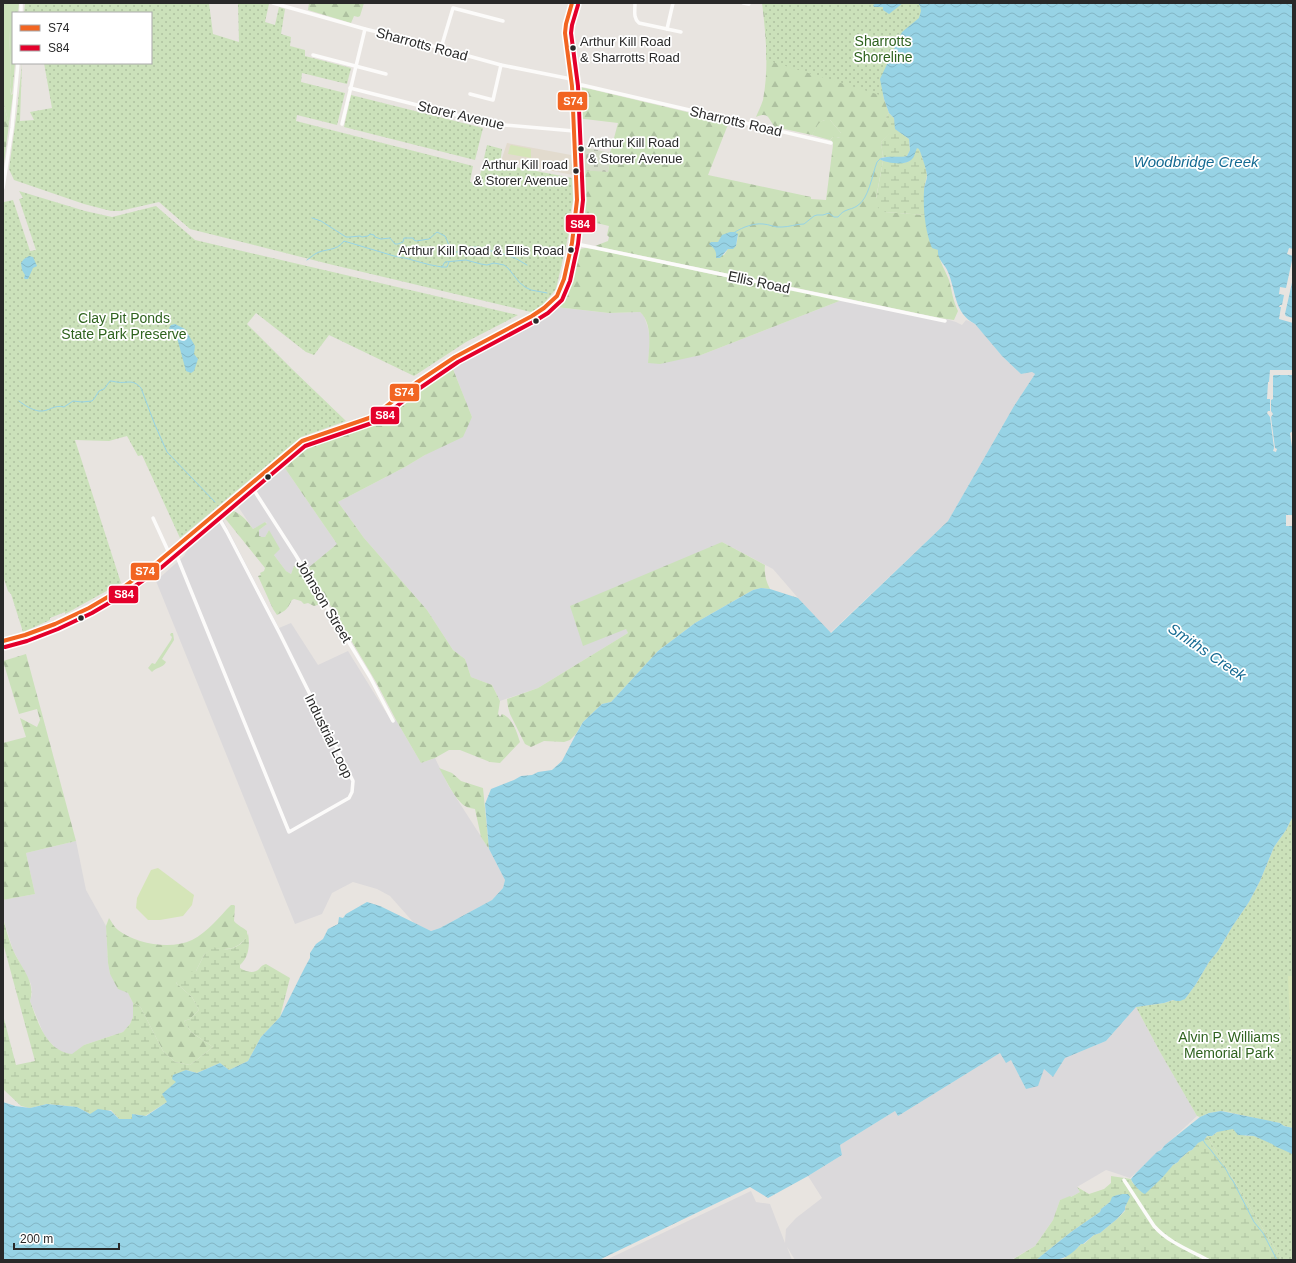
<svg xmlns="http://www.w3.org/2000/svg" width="1296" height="1263" viewBox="0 0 1296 1263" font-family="Helvetica,sans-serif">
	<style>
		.industrial { fill: #dbd9db }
		.education { fill: #e2dbce }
		.grass { fill: #cbe1ba }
		.forest { fill: url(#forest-firs); fill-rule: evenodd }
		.wetland { fill: url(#wetland-marsh) }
		.cemetery { fill: url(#cemetery-stones) }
		.park { fill: url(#park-dots) }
		.pitch { fill: #d5e5b8 }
		.water { fill: url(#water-waves) }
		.pier { fill: #e8e4e0 }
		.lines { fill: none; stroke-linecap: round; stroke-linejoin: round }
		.stream { stroke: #97d3e5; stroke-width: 1 }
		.minor { stroke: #fcfbfa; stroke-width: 3.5 }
		.bus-1-casing { stroke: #fff; stroke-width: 7 }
		.bus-2-casing { stroke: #fff; stroke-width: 7 }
		.bus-1 { stroke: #f26522; stroke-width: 4 }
		.bus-2 { stroke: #e4002b; stroke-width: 4 }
		.bus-dot { fill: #292929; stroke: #fff; stroke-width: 1.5 }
		.labels { text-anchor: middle; stroke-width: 3.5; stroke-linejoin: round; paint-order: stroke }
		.bus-label { font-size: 13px; fill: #292929; stroke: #fff; text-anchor: start }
		.park-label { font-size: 14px; fill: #2e621e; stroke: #fff }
		.street-label { font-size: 14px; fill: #292929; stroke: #fff }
		.water-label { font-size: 15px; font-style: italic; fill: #146a92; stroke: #fff }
		.line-badge { stroke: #fff; stroke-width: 1.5 }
		.badge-label { font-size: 11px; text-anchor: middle; font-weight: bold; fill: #fff }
	</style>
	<defs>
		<pattern id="forest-firs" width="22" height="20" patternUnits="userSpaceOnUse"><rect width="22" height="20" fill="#cbe1ba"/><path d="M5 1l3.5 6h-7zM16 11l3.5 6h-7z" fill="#aec1a0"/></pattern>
		<pattern id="wetland-marsh" width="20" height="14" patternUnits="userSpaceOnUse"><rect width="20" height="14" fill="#cbe1ba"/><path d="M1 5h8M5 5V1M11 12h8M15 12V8" fill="none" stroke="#aec1a0"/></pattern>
		<pattern id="cemetery-stones" width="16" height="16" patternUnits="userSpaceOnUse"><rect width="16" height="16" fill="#d4dbc8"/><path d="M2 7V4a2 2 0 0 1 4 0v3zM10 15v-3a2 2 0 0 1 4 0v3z" fill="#b6bcac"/></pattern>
		<pattern id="park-dots" width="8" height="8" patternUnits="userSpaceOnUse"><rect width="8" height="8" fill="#cbe1ba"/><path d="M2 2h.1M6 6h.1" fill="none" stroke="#aec1a0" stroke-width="1.8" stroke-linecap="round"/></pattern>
		<pattern id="water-waves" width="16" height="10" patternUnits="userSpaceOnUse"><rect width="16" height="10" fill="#97d3e5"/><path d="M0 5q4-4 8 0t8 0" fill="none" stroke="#82b5c4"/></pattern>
	</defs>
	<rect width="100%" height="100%" fill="#e8e4e0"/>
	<g class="industrial">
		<path d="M842 300 945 322 946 319 956 322 962 325 966 320 969 321 975 324 1002 356 1021 374 1032 372 1035 374 1014 406 948 521 830 633 798 598 773 569 722 542 626 628 628 633 538 688 500 701 492 685 471 677 465 659 453 650 427 610 364 538 338 502 405 467 425 455 472 417 451 364 545 316 555 307 609 313 640 312 644 316 648 328 650 339 648 363 701 355Z"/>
		<path d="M282 464 337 544 308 568 294 566 291 574 286 571 274 555 269 530 265 537H262L259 536V530L267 524 266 522 253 529 235 502Z"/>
		<path d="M221 516 279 628 291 623 318 665 348 651 392 722 396 720 421 763 435 758 448 785 489 849 505 880 503 888 492 900 440 928 431 931 414 923 390 896 377 889 353 882 332 893 322 914 295 924 156 581 184 556 193 540Z"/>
		<path d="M76 841 86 890 106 926 108 963 110 974 128 993 133 1003V1017L130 1024 123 1032 84 1045 72 1055 65 1054 56 1048 45 1037 30 1001 32 994 31 984 13 950 4 921 3 900 35 894 26 853Z"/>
		<path d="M1136 1007 1160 1052 1197 1116 1130 1178 1106 1170 1077 1187 1080 1192 1071 1197 1060 1200 1053 1220 1035 1246 1011 1260H795L787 1247 792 1260H606L751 1191 756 1202 770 1204 785 1243 786 1229 796 1218 822 1198 808 1176 842 1155 840 1145 895 1111 898 1116 1000 1053 1011 1060 1026 1089 1044 1069 1053 1077 1065 1058 1106 1041Z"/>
	</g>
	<path class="education" d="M507 143 571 155 573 175 501 161Z"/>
	<g class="grass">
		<path d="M4 3H9V31L11 75 10 87 11 95 13 94 9 124 3 101Z"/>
		<path d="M828 119 830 120 841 133V138C836 138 834 135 830 140L812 135 819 122Z"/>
		<path d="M171 633H173L174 640 162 659 166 662C163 668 156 667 152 672L148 668 152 663 155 664 171 640 172 637 170 635Z"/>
	</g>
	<g class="forest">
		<path d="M9 3H19L18 13H13V63H15L12 96 10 87 11 75 9 31Z"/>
		<path d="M309 3H364L360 16 358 17 354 16 351 23 308 10Z"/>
		<path d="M762 3H848L880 79 884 99 889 113 886 117 893 130 881 142 883 157 880 159 883 161 876 198 885 212 925 215 928 235 931 241V245L938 250C939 261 945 270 949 280 952 291 953 301 958 311L954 320 940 318 595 246 608 241 609 237 607 235 609 226 580 219 582 196 580 170 608 171 611 156 610 153 618 123 576 118V91L578 87 590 89 729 122 708 175 811 197V199L826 200 833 145 832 141 830 140 834 136 839 138 841 137V133L830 120C817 119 818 127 812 135L775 127C768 120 770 111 756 117 758 112 761 106 763 100 769 68 766 35 762 3ZM738 236 736 246 728 249 724 255 717 254 716 249 711 242H718L721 238Z"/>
		<path d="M3 101 9 124 3 171Z"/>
		<path d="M585 248 595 249 739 280 751 281 842 300 701 355 660 364 648 363C649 347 653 324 640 312L609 313 556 307 553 305C566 292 567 286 571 269 569 264 571 255 574 250Z"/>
		<path d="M451 364 472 417 463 437 425 455 405 467 338 502 364 538 427 610 453 650 465 659 471 677 492 685 500 701 498 714 500 717 502 714C513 718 517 733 520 742L500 763 490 762 460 750H449L435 758 421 763 396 720 376 682 308 568 337 544 282 464V462L303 444 359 428 375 421 424 383Z"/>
		<path d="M229 509C239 512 247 520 253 529L265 522 267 524 259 530V536L262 537H265L269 530 280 549 274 555 286 571 291 574 294 566 298 567 320 604 314 606 308 603 304 604 301 601 294 599 292 600C287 609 287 610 277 615L273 609 258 576 261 575 260 573 264 571 265 568 224 517 223 513Z"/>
		<path d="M722 542 765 565C764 574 766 581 770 589L761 588 753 590 695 623 658 651 611 702 602 704 583 722 576 734 570 740 564 742 544 741 531 747 525 744 510 714 508 707 507 699 538 688 628 633 626 629 583 646 570 606Z"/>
		<path d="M26 654 76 841 26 853 35 894 3 900V743L26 737 20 718 37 727 40 720 37 709 19 714 3 661Z"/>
		<path d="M439 768 452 773 461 781 483 788 489 849 481 837 475 809C472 808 468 808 465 806 455 800 445 778 439 768Z"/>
		<path d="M231 905H234L235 906 234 921C238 926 243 927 247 931V937C236 950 228 950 213 948L204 955 196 971 176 983 192 997 199 1010 190 1019 184 1021 191 1032 213 1047 190 1065 175 1062 163 1051 140 1006 133 1003 128 993 118 989 110 974 108 963 106 926 109 918C112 922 114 927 118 930 136 944 171 950 192 940 208 932 219 917 231 905Z"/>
	</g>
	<g class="wetland">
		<path d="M889 113 894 118 896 129 909 139 910 150 907 156 900 158 883 157 881 142 892 130 886 117Z"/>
		<path d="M901 116 905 117 915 129 922 157 925 164 927 175 924 189 925 215 885 212 878 208 876 199 883 161 903 163 910 161 913 133 905 128 899 118Z"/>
		<path d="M3 917C5 927 9 940 13 950 21 968 36 981 30 1001 38 1022 46 1051 72 1054L84 1045 123 1032 130 1024 133 1017V1003L140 1006 163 1051 175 1062 190 1065 213 1047 191 1032 184 1021 190 1019 199 1010 192 997 176 983 189 972 196 971 204 955 213 947C217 948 224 950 229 949 237 948 246 941 248 933 250 945 249 957 240 965V968C245 971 252 974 258 970 261 967 262 965 266 964L290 978 280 1017 261 1037 248 1061 229 1070 220 1063 197 1073 186 1070 177 1082 167 1102 145 1116 132 1114V1119H119L111 1110 90 1114 77 1107 47 1104 30 1108 21 1106 3 1089V1015L16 1065 35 1061 3 943Z"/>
		<path d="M1207 1136 1282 1260H1062L1076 1249 1081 1244H1084L1094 1235 1100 1233 1117 1219 1125 1211 1126 1204 1110 1202 1101 1209 1100 1212 1071 1232 1036 1260H1012L1035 1246 1053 1220 1060 1200 1070 1196 1071 1197 1080 1192 1077 1187 1089 1194 1104 1189 1111 1183V1176L1131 1179 1132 1182 1141 1191 1152 1187 1173 1165 1178 1162 1180 1159 1189 1151 1192 1150 1199 1141 1204 1140Z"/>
	</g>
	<path class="cemetery" d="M580 146 610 153 611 155 608 172 580 170Z"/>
	<g class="park">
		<path d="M25 3H209L213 34 239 42 238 3H264L269 4 265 22 275 25 279 7 285 9 281 34 291 37 290 46 305 50V56L351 68 347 84 302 73 301 82 345 93 337 125 297 115 296 121 473 166 470 182 478 184 487 145 502 149 500 164 572 178 573 200 567 233H569L556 289 541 307 531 312 329 264 190 229 159 202 120 211H111L84 204 14 180 9 169 17 111 22 63 20 121 34 120 30 112 52 108 44 63H151V13H24Z"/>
		<path d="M763 3H986L1001 72 880 95 766 60V26Z"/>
		<path d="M351 95 483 128 475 160 344 127Z"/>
		<path d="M19 191 85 211 112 217 156 206 195 240 518 315 466 342 414 376 329 335 314 355 306 352 256 313 247 324 293 370 346 421 301 437 180 538 142 455 138 456 127 436 109 441 75 440 121 583 65 614V612L50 618V620L23 632 11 594 8 591 3 576 4 202 13 200 30 251 36 250 19 199 23 198Z"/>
		<path d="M1293 816V1128L1284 1126 1280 1123 1268 1121 1228 1112 1221 1111 1209 1113 1200 1117 1197 1116 1160 1052 1136 1007 1164 1003 1174 1000 1185 999 1196 984 1209 962 1218 951 1232 927 1249 902 1260 881 1274 847 1286 830Z"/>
		<path d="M1227 1129H1233L1246 1136H1254L1262 1139 1293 1154V1260H1282L1207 1136H1212L1217 1132Z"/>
	</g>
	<g class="pitch">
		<path d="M511 145 531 149V158L508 154 510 146Z"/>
		<path d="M158 868 194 895 192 905 183 916 160 920H148L136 908 137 898 151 870Z"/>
		<path d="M1288 976H1293V1055H1291Z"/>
	</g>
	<g class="water">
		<path d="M877 3H903L889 14 883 10V7H874L873 5Z"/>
		<path d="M918 3H1293V368L1292 375 1293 389V431L1290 433 1293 454V515H1286V526H1293V816L1286 830 1274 847 1260 881 1249 902 1232 927 1218 951 1209 962 1196 984 1185 999 1180 1001H1176L1173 1000 1164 1003 1136 1007 1106 1041 1065 1058 1053 1077 1044 1069 1038 1086 1026 1089 1011 1060 1006 1063 1000 1053 898 1116 895 1111 840 1145 842 1155 808 1176 768 1198 750 1187 599 1260H3V1102L15 1106 30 1108 47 1104 77 1107 90 1114 98 1109 111 1111 119 1119H132V1114L146 1116 167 1102 162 1094 176 1082 172 1079 173 1075 186 1070 197 1073 220 1063 229 1070 248 1061 261 1037 280 1017 305 967 310 958V953L316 944 323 939 328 929 338 924 339 917 343 918 346 914 367 902 380 906 431 931 440 928 492 900 503 888 505 880 489 849 485 804 491 789 514 780 521 776 532 775 538 772 552 770 562 761 574 738 583 722 602 704 611 702 658 651 695 623 753 590 761 588 770 589 798 598 831 633 948 521 1014 406 1035 374 1032 372 1021 374 1002 356 975 324C954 313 956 291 948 272 945 264 937 260 938 250L932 248C925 231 923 209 924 191 924 185 927 181 927 175 927 171 921 153 919 149L917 148C915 152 915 157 911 160 905 166 886 163 879 159 886 155 898 158 907 156L910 150 909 139 895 129 894 118 889 113 884 99 880 79 902 32 919 18 921 11 920 6Z"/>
		<path d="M730 232H735L738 234 736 246 733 249H728L720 258H716C717 251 714 248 709 244L711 242H718L722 235Z"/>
		<path d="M29 256 33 257 37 266 33 268 28 279H25L24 278 25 275 22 270 21 263 24 259Z"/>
		<path d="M175 324 185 329 195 346 194 354 198 359 194 371 191 373 186 371 176 334 172 332 169 328 171 325Z"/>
		<path d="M1221 1111 1280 1123 1284 1126 1293 1128V1155C1287 1150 1278 1149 1272 1144L1254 1136 1238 1135 1233 1129 1217 1132 1212 1136H1207L1204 1140 1198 1143 1192 1150 1189 1151 1180 1159 1178 1162 1173 1165 1162 1178 1145 1194C1141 1193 1132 1183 1131 1179L1136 1173 1157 1152 1161 1150 1165 1145 1200 1117 1209 1113Z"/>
		<path d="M1123 1194H1128L1130 1197 1125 1207V1210L1117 1219 1100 1233 1094 1235 1083 1244H1081C1065 1262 1058 1260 1036 1260L1071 1232 1100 1212 1101 1209 1110 1202 1112 1197 1117 1195Z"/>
	</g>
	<g class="pier">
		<path d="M1289 248 1293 249V278L1285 314 1286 316 1293 318V323L1279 319 1281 307H1279L1280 305H1282L1284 295 1279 294 1280 287 1286 288 1293 256 1287 254Z"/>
		<path d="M1270 370H1293L1292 375H1274L1273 376V399L1271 400V411L1273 414 1271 417 1275 448 1277 449 1276 452 1273 451 1274 448 1270 417 1267 413 1268 411H1270V399H1267L1268 382H1269Z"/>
	</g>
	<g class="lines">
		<g class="stream">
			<path d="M312 218 321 221 346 237H350L360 236 362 237 368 236 370 234 374 235 375 237 381 239 390 238 395 244H398L403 242 404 238H413L414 240 416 241 429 239 437 232 445 236 451 250 453 252C460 253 467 248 475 247 482 247 487 252 493 251L515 258 527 265"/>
			<path d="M735 232C743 227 754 223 763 224 769 224 775 228 782 227 789 227 796 224 804 224L814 216 817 215H823L829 213 834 217H838C845 208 849 211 857 206 869 199 872 175 877 162L880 159"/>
			<path d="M307 260C310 258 312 256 315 254 325 248 336 252 344 241L394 256C410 258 425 265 442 267L445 262 466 260 481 264 487 265 494 263 504 265 508 268 519 282 525 287 531 290 547 293"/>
			<path d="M442 267H447L449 262"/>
			<path d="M19 401C24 405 32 410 39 411 49 412 54 404 64 407L73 401 82 402 92 401 94 399 99 391 104 389 110 381C113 381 115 382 117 382 127 384 132 378 141 388L155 425 167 452 215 502"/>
			<path d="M1203 1140C1206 1146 1210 1148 1213 1153 1217 1158 1220 1163 1225 1168 1228 1172 1229 1177 1233 1181L1254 1222 1263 1233 1277 1260"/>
		</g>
		<g class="minor">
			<path d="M273 3 365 29 407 39 501 65 571 79"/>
			<path d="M635 3C635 11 633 18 639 23L681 32"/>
			<path d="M743 3 749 4"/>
			<path d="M21 13V3"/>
			<path d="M667 29 673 3"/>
			<path d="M441 48 453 8 503 21"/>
			<path d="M313 55 386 74"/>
			<path d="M572 86 582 85 831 143"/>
			<path d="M350 88 492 124 574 131"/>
			<path d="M470 94 493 100 501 65"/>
			<path d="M342 124 365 29"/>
			<path d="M3 188 12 128 18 63"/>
			<path d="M572 243 945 321"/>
			<path d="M250 484 295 554 370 677 393 721"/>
			<path d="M153 518 169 553"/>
			<path d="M174 549 289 832 349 798 352 792 353 781 280 634 227 532 216 513"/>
			<path d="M3 641 25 635 55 624 89 608 118 591 158 562 302 441 369 418 379 412 416 383 455 357 532 316 544 308 557 296 564 279 572 243 577 200 576 172 572 86 565 33 566 24 572 3"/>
			<path d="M1124 1180 1154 1226C1168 1242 1189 1250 1208 1260"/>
		</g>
		<defs>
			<path id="bus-1" d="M3 641 25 635 55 624 89 608 118 591 158 562 302 441 369 418 379 412 416 383 455 357 532 316 544 308 557 296 564 279 572 243 577 200 572 86 565 33 566 24 572 3"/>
			<path id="bus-2" d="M5 647 27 641 58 629 92 613 121 596 162 567 305 446 372 423 383 417 420 388 458 362 535 321 548 313 562 300 570 281 578 244 583 200 578 86 571 33 572 25 578 5"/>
		</defs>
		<use href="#bus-1" class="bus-1-casing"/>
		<use href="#bus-2" class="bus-2-casing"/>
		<use href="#bus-1" class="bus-1"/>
		<use href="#bus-2" class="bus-2"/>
	</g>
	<g class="bus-dot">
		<circle cx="573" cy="48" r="3.5"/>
		<circle cx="581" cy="149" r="3.5"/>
		<circle cx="576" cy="171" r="3.5"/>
		<circle cx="571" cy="250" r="3.5"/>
		<circle cx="536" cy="321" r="3.5"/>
		<circle cx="268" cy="477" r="3.5"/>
		<circle cx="81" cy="618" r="3.5"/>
	</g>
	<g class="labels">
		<g class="bus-label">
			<text x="580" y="46">Arthur Kill Road<tspan x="580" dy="16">&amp; Sharrotts Road</tspan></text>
			<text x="588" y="147">Arthur Kill Road<tspan x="588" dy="16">&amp; Storer Avenue</tspan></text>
			<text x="568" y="169" text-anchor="end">Arthur Kill road<tspan x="568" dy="16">&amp; Storer Avenue</tspan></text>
			<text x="564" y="255" text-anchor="end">Arthur Kill Road &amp; Ellis Road</text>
		</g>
		<g class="park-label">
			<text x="883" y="46">Sharrotts<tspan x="883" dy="16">Shoreline</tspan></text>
			<text x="124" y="323">Clay Pit Ponds<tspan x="124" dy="16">State Park Preserve</tspan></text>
			<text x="1229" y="1042">Alvin P. Williams<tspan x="1229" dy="16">Memorial Park</tspan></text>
		</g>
		<g class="street-label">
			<text transform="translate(422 44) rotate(15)" y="5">Sharrotts Road</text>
			<text transform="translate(461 115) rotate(13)" y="5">Storer Avenue</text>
			<text transform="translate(736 121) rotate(13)" y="5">Sharrotts Road</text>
			<text transform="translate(759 282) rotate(12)" y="5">Ellis Road</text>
			<text transform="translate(324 601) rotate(59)" y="5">Johnson Street</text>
			<text transform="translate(329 736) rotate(64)" y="5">Industrial Loop</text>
		</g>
		<g class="water-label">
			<text x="1196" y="167">Woodbridge Creek</text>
			<text transform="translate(1207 652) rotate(34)" y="5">Smiths Creek</text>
		</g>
	</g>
	<g class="line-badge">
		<rect x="557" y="91" width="31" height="20" rx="4" fill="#f26522"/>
		<rect x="565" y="214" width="31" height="19" rx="4" fill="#e4002b"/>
		<rect x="389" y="383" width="31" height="19" rx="4" fill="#f26522"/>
		<rect x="370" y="406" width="30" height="19" rx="4" fill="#e4002b"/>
		<rect x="130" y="562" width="30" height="19" rx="4" fill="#f26522"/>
		<rect x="108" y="585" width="31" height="19" rx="4" fill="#e4002b"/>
	</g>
	<g class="badge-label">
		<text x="573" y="105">S74</text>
		<text x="580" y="228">S84</text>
		<text x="404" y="396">S74</text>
		<text x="385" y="419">S84</text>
		<text x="145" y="575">S74</text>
		<text x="124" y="598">S84</text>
	</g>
	<rect width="1296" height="1263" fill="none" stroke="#292929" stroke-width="8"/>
	<rect x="12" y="12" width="140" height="52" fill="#ffffff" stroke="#a9a9a9"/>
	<rect x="20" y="25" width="20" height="6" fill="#f26522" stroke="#a9a9a9"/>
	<text x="48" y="32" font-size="12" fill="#292929">S74</text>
	<rect x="20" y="45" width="20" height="6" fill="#e4002b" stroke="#a9a9a9"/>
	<text x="48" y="52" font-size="12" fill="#292929">S84</text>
	<path d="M14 1243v6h105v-6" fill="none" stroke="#292929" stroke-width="2"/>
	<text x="20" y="1243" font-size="12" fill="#292929" stroke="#ffffff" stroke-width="3" paint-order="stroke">200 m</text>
</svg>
